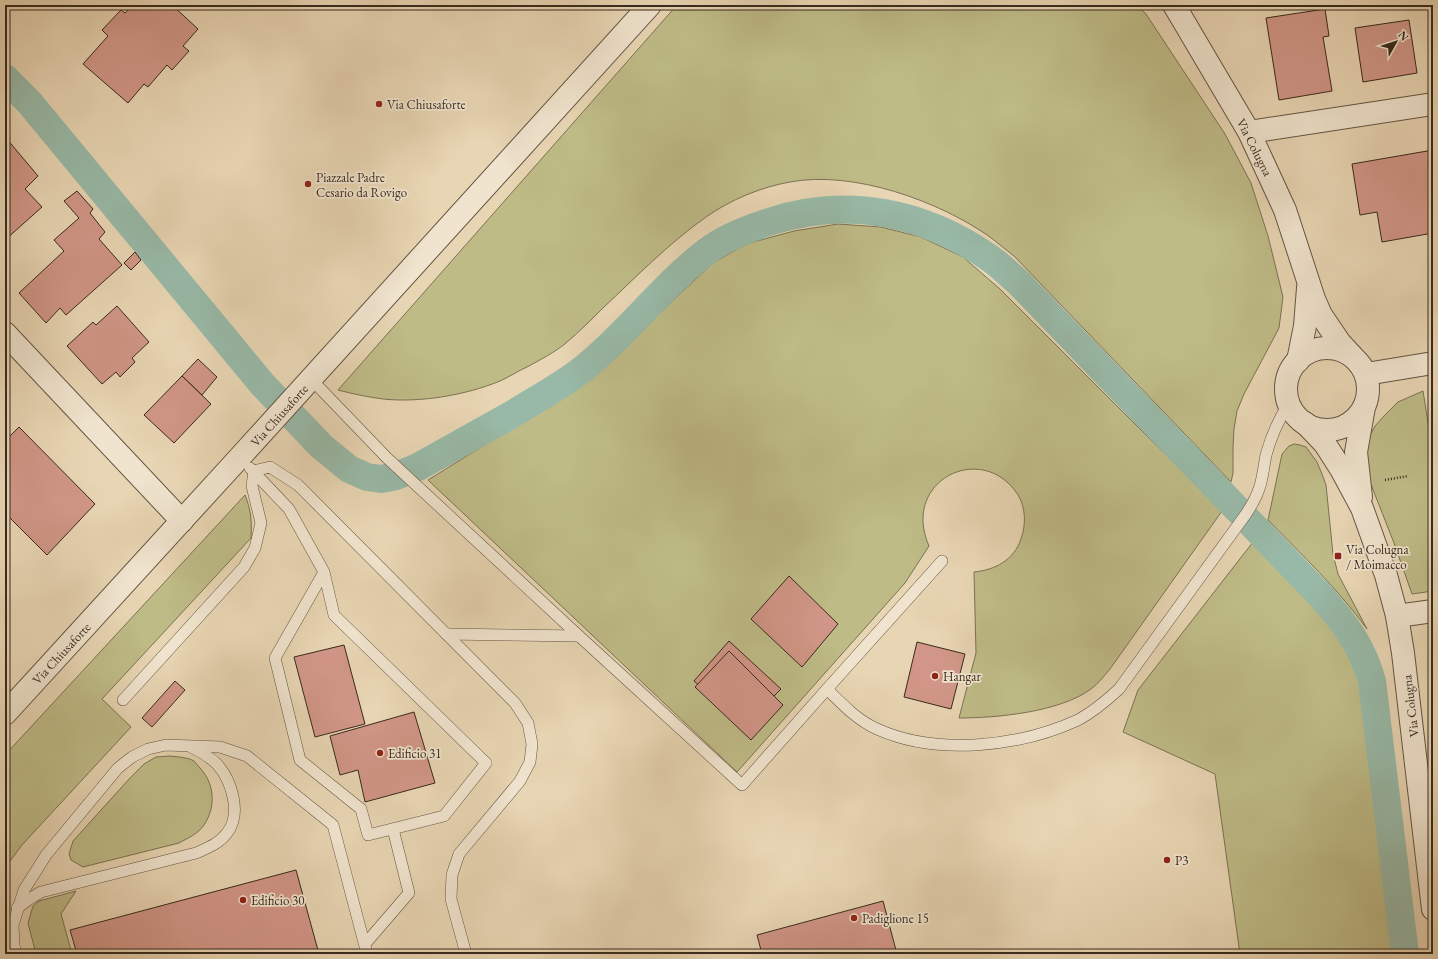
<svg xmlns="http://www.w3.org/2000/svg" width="1438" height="959" viewBox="0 0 1438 959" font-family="'EB Garamond',serif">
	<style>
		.green { fill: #bebb87; stroke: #7b7252 }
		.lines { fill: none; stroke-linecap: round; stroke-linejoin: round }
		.canal { stroke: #98b9a7; stroke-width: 28 }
		.building { fill: #d19687; stroke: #382a1e }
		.service-casing { stroke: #645543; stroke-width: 12 }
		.minor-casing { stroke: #645543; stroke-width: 24 }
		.tertiary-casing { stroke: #645543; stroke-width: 24 }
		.path { stroke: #382a1e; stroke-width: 2.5; stroke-dasharray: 1 2; stroke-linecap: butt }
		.service { stroke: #f0e4ce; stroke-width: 11 }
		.minor { stroke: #f0e4ce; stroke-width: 22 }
		.tertiary { stroke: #f0e4ce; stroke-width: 22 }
		.poi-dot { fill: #8f2418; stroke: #f0e4ce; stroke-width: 1.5 }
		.labels { text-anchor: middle; stroke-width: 3.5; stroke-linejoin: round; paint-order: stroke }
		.poi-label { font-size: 13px; fill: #382a1e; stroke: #f0e4ce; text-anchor: start }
		.street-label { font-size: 13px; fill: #382a1e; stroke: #f0e4ce }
	</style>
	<rect width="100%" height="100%" fill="#e8d5b3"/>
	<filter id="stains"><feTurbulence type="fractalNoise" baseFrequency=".005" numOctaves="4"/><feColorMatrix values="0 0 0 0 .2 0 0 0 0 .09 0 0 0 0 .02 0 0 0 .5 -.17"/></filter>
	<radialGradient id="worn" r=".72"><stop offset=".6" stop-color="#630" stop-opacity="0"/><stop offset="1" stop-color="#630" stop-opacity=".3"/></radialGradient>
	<g class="green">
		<path d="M677 5H1137L1146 14 1225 134 1251 183 1268 236 1283 297 1279 328 1244 394 1237 411 1234 429 1233 447V473L1231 482 1014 256C1006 250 998 243 990 237 939 201 853 170 790 182 761 187 730 200 706 217 668 244 636 277 603 308 591 320 579 332 566 343 555 352 540 360 527 367 518 371 509 377 500 381 466 395 420 403 383 399 368 397 353 394 338 390Z"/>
		<path d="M838 224 881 227 921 237 963 257 1000 289 1222 511 1110 669C1104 676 1098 684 1091 689 1060 712 997 718 959 718L976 653 974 572C995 570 1014 560 1021 539 1026 525 1026 508 1018 495 983 440 900 480 929 546L905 583 737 772 428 480 586 382 713 263 746 244 794 231Z"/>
		<path d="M1423 391 1433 454V591L1412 594 1394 543 1370 482 1366 455 1369 437 1375 426 1385 415 1398 402Z"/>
		<path d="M1294 444 1300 445 1306 447 1317 462 1322 474 1326 485 1333 554 1338 574 1367 629C1338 589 1302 555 1268 520L1282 454 1289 446Z"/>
		<path d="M245 495C251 510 252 522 251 538L102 699 131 727 22 845 5 868V755Z"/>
		<path d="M1253 542 1323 612 1340 633 1352 652 1360 674 1365 696 1399 954H1240L1215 774 1123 732 1138 690Z"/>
		<path d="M170 756C178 757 187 757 194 761 196 763 198 766 200 768 215 784 216 807 204 825 198 834 188 838 179 843L83 867 71 860 69 854 73 841 130 778 144 764 156 757Z"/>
		<path d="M76 891 61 914 72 954H36L28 923 33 906 39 901Z"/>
	</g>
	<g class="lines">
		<path class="canal" d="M5 78 29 102 263 385 321 446 349 469 367 477 381 479 396 476 418 467C449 450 480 432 511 415 535 400 560 387 583 369 627 334 661 287 706 252 724 238 747 229 769 222 848 196 924 212 991 259 1001 266 1011 276 1020 284L1321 596C1345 623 1362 646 1372 681L1405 954"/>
	</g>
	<g class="building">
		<path d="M133 5H172L198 29 183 46 189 51 172 70 167 65 148 87 144 84 128 103 83 64 108 36 102 30 121 10 125 13Z"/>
		<path d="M1325 9 1329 36 1323 37 1332 91 1279 100 1266 18Z"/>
		<path d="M1409 20 1417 73 1363 82 1355 28Z"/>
		<path d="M6 138 38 176 25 189 42 207 5 240Z"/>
		<path d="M1433 150V233L1382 242 1377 212 1360 215 1352 164Z"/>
		<path d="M77 191 93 209 90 213 105 232 99 239 122 265 66 315 60 308 46 323 19 293 64 251 54 240 79 218 64 201Z"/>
		<path d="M135 252 141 260 131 270 124 263Z"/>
		<path d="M117 306 149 342 132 358 135 362 120 377 116 372 102 384 67 346 93 322 96 325Z"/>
		<path d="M198 359 217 377 202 395 182 376Z"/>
		<path d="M182 376 211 404 174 443 144 415Z"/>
		<path d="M19 427 95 504 47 555 5 513V441Z"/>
		<path d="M789 576 838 624 802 667 751 619Z"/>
		<path d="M729 641 781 689 745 725 694 681Z"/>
		<path d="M917 642 965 654 951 709 904 697Z"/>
		<path d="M344 645 365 724 315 737 294 657Z"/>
		<path d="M729 651 783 705 751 740 695 687Z"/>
		<path d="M175 681 185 690 152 727 142 718Z"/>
		<path d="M414 712 435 783 365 802 358 770 340 775 330 736Z"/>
		<path d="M296 870 319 954H77L70 930Z"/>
		<path d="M883 901 897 954H762L757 935Z"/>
	</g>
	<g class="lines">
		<defs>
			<g id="service">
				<path d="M311 379 387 458 579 636 742 785 827 689C842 704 857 720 877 729 937 756 1019 747 1078 720 1093 712 1106 701 1119 689L1246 514C1252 505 1257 496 1260 486 1263 476 1264 465 1266 455 1271 436 1279 419 1289 403"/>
				<path d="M250 468 289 509 324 572 275 658 300 760 361 809 368 835 444 816 486 763 334 615 324 572"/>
				<path d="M446 634 579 636"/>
				<path d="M827 689 942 561"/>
				<path d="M123 700 244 567 255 548 261 523 252 486 254 471 270 467 298 485 515 703 528 723 532 744 530 762 520 781 459 854 452 875 451 899 466 954"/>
				<path d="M17 908 31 898 41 892 196 853C207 848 219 844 227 833 242 814 232 781 217 764 210 757 201 752 191 747"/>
				<path d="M365 944 409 893 393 829"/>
				<path d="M16 954 14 945 13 925 24 890 46 855 118 768 132 757 148 749 166 745 220 747 247 756 333 825 367 954"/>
			</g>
			<g id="minor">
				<path d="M1249 132 1433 104"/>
				<path d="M5 333 182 521"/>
				<path d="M1366 374 1433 363"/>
				<path d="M1397 616 1433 611"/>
			</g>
			<g id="tertiary">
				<path d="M1174 5 1249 132 1285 210 1314 299 1321 315 1340 343 1352 356"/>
				<circle cx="1327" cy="389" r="41"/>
				<path d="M1298 361 1305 326 1308 288"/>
				<path d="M1305 423 1325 444 1341 469 1362 508 1386 575 1397 616 1403 653 1433 909"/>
				<path d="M1361 497 1356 452 1364 407"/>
				<path d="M5 714 240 457 650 5"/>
			</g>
		</defs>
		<use href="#service" class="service-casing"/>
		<use href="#minor" class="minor-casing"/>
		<use href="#tertiary" class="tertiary-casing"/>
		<path class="path" d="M1385 480 1408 476"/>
		<use href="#service" class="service"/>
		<use href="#minor" class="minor"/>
		<use href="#tertiary" class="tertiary"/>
	</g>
	<g class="poi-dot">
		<circle cx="379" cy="104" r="4"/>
		<circle cx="308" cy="184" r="4"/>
		<rect x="1334" y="552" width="8" height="8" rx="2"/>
		<circle cx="935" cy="676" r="4"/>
		<circle cx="380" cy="753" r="4"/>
		<circle cx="1167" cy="860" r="4"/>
		<circle cx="243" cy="900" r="4"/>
		<circle cx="854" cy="918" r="4"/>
	</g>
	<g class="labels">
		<g class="poi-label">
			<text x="387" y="109">Via Chiusaforte</text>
			<text x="316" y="182">Piazzale Padre<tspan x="316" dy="15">Cesario da Rovigo</tspan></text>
			<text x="1346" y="554">Via Colugna<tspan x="1346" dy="15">/ Moimacco</tspan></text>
			<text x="943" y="681">Hangar</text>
			<text x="388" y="758">Edificio 31</text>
			<text x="1175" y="865">P3</text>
			<text x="251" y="905">Edificio 30</text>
			<text x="862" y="923">Padiglione 15</text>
		</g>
		<g class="street-label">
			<text transform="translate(1255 147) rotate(63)" y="5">Via Colugna</text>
			<text transform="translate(279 415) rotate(-48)" y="5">Via Chiusaforte</text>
			<text transform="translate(61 653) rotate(-47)" y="5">Via Chiusaforte</text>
			<text transform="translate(1410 706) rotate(-97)" y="5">Via Colugna</text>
		</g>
	</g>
	<rect width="1438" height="959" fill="none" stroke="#e8d5b3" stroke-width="20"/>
	<rect x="6" y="6" width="1426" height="947" fill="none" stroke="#382a1e" stroke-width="2"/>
	<rect x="10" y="10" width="1418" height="939" fill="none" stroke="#382a1e"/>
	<g transform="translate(1396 42) rotate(51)" stroke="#f0e4ce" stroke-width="3" paint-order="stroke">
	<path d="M0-3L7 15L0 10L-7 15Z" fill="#382a1e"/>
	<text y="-6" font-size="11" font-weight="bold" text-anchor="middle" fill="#382a1e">N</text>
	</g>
	<rect width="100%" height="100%" filter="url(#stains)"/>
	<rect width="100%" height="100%" fill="url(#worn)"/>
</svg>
